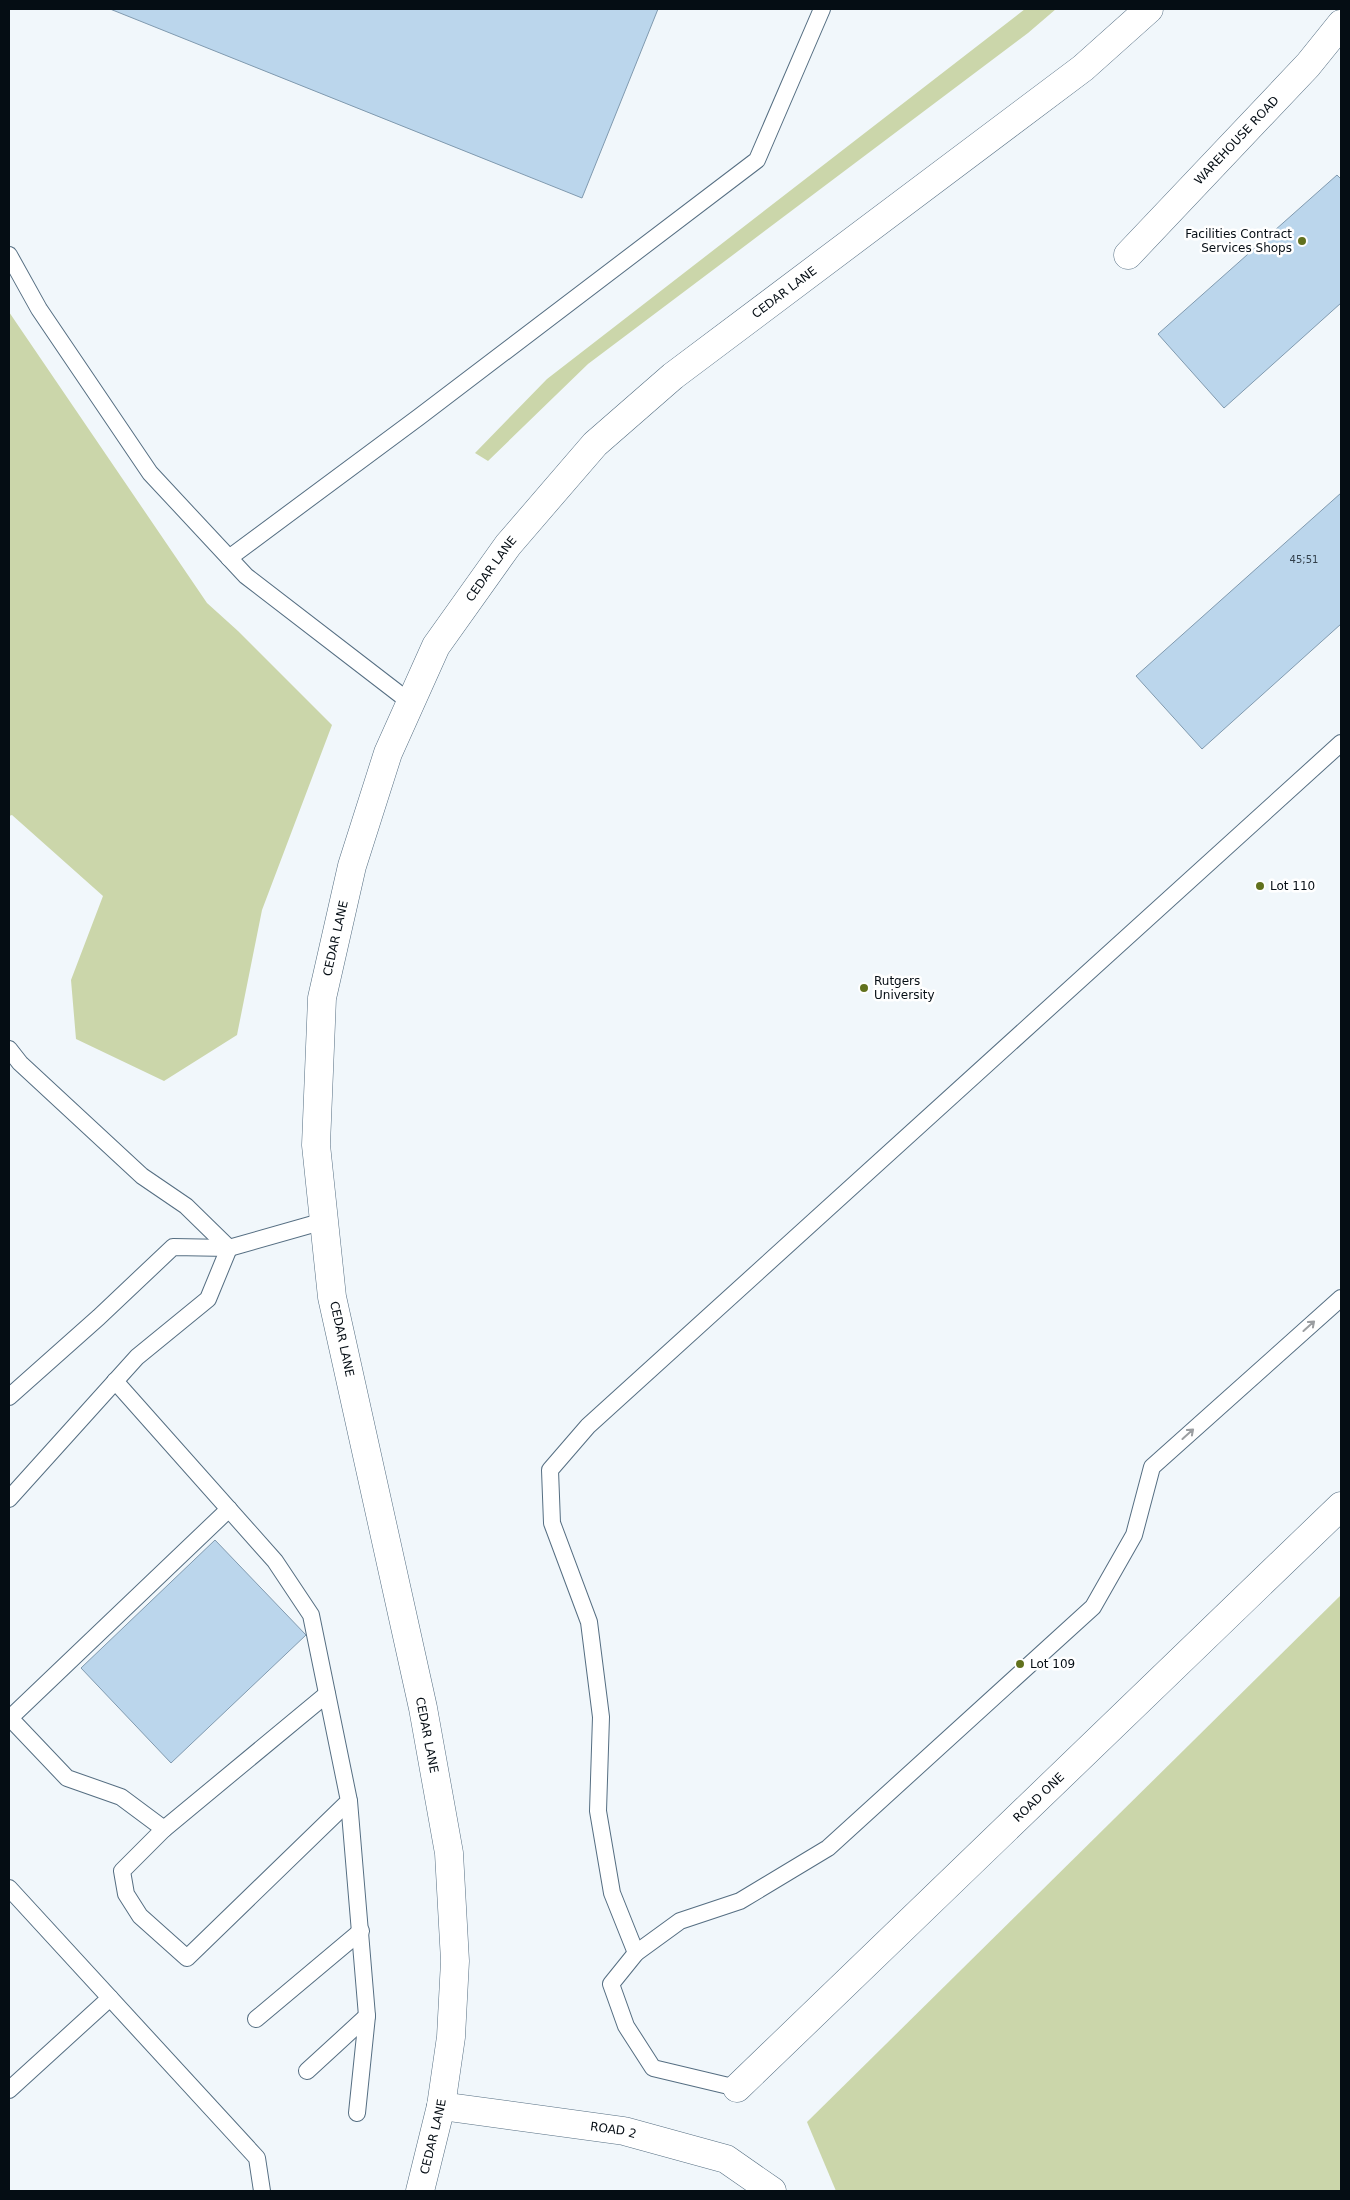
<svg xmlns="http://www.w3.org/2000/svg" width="1350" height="2200" viewBox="0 0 1350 2200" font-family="'DejaVu Sans',sans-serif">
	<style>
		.green { fill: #cbd6aa }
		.building { fill: #bbd6ec; stroke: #809aaf }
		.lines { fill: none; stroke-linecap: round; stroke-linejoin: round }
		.service-casing { stroke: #556e82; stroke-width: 18 }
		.minor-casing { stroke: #556e82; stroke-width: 29 }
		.tertiary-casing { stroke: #556e82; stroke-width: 29 }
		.service { stroke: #fff; stroke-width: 16 }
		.minor { stroke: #fff; stroke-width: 28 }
		.tertiary { stroke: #fff; stroke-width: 28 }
		.oneway { stroke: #9b9ea1 }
		.poi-dot { fill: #61711d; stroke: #fff; stroke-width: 2 }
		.labels { text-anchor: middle; stroke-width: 5; stroke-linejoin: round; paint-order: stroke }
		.number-label { font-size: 10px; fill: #323f4a }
		.street-label { font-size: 12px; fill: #050d14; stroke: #fff }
		.poi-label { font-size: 12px; fill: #050d14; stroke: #fff; text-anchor: start }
	</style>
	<rect width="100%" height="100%" fill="#f1f7fb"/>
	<g class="green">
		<path d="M1025 9H1056L1028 33 588 364 488 461 475 453 547 379Z"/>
		<path d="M9 312 207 603 238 631 332 725 262 910 237 1035 164 1081 76 1039 71 980 103 896 12 815 9 816Z"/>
		<path d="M1341 1595V2191H836L807 2122Z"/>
	</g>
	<g class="building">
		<path d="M110 9H658L582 198Z"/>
		<path d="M1337 175 1341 179V303L1224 408 1158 334Z"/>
		<path d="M1341 493V624L1202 749 1136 676Z"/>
		<path d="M215 1540 306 1635 171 1763 81 1668Z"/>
	</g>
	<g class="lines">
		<defs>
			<g id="service">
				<path d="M9 255 39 309 150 473 246 576 411 703"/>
				<path d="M229 558 419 417 757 160 822 9"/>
				<path d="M9 1049 20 1063 142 1176 186 1206 229 1248"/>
				<path d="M9 1397 99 1317 173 1247 229 1248 324 1221"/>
				<path d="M9 1499 137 1357 208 1299 229 1248"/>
				<path d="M9 1717 67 1778 121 1797 164 1829 122 1871 126 1894 140 1916 187 1958 349 1801 311 1615 275 1561 115 1381"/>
				<path d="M10 1718 229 1509"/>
				<path d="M349 1801 367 2016 357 2113"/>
				<path d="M164 1829 327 1694"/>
				<path d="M9 1888 257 2158 262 2191"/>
				<path d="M636 1953 612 1893 598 1811 601 1717 589 1622 552 1523 550 1470 588 1426 1341 743"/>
				<path d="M256 2019 361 1931"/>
				<path d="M307 2071 367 2016"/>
				<path d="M737 2088 653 2068 626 2026 611 1984 636 1953 680 1921 740 1901 828 1848 1093 1607 1134 1535 1152 1467 1341 1298"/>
				<path d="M9 2090 110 1998"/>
			</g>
			<g id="minor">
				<path id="s1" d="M1128 255 1308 65 1341 24"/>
				<path id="s2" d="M737 2088 1341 1506"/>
				<path id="s3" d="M441 2106 624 2131 726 2159 772 2191"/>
			</g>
			<g id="tertiary">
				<path id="s4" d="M420 2191 441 2106 451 2037 455 1961 449 1853 423 1708 332 1297 316 1145 322 998 352 866 388 753 436 646 508 545 595 444 673 376 1083 68 1149 9"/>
			</g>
		</defs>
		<use href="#service" class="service-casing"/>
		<use href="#minor" class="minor-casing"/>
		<use href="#tertiary" class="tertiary-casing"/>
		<use href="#service" class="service"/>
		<use href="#minor" class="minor"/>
		<use href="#tertiary" class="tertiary"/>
	</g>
	<defs><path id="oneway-shaft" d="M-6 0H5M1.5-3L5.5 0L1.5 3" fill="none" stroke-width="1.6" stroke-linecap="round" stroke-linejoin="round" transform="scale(1.25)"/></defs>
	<g class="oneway">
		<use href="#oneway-shaft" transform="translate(1309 1326) rotate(-42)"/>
		<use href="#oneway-shaft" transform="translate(1188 1434) rotate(-42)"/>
	</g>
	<g class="poi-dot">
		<circle cx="1302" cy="241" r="5"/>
		<circle cx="1260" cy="886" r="5"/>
		<circle cx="864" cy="988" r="5"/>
		<circle cx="1020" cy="1664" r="5"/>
	</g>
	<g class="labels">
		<g class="number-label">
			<text x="1304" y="563">45;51</text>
		</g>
		<g class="street-label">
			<text dy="4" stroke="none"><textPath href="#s1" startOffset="158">WAREHOUSE ROAD</textPath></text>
			<text dy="4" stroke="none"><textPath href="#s4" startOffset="2081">CEDAR LANE</textPath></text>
			<text dy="4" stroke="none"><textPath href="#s4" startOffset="1676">CEDAR LANE</textPath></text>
			<text dy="4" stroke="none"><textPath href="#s4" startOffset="1271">CEDAR LANE</textPath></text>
			<text transform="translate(342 1339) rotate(78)" y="4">CEDAR LANE</text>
			<text transform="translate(427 1735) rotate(79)" y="4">CEDAR LANE</text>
			<text dy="4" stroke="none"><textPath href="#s2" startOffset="419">ROAD ONE</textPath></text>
			<text dy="4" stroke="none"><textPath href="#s3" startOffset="174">ROAD 2</textPath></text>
			<text dy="4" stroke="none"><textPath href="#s4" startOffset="56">CEDAR LANE</textPath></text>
		</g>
		<g class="poi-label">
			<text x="1292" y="238" text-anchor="end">Facilities Contract<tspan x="1292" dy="14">Services Shops</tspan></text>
			<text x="1270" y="890">Lot 110</text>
			<text x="874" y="985">Rutgers<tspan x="874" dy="14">University</tspan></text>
			<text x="1030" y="1668">Lot 109</text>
		</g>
	</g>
	<rect width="1350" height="2200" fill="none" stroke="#050d14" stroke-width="20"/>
</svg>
